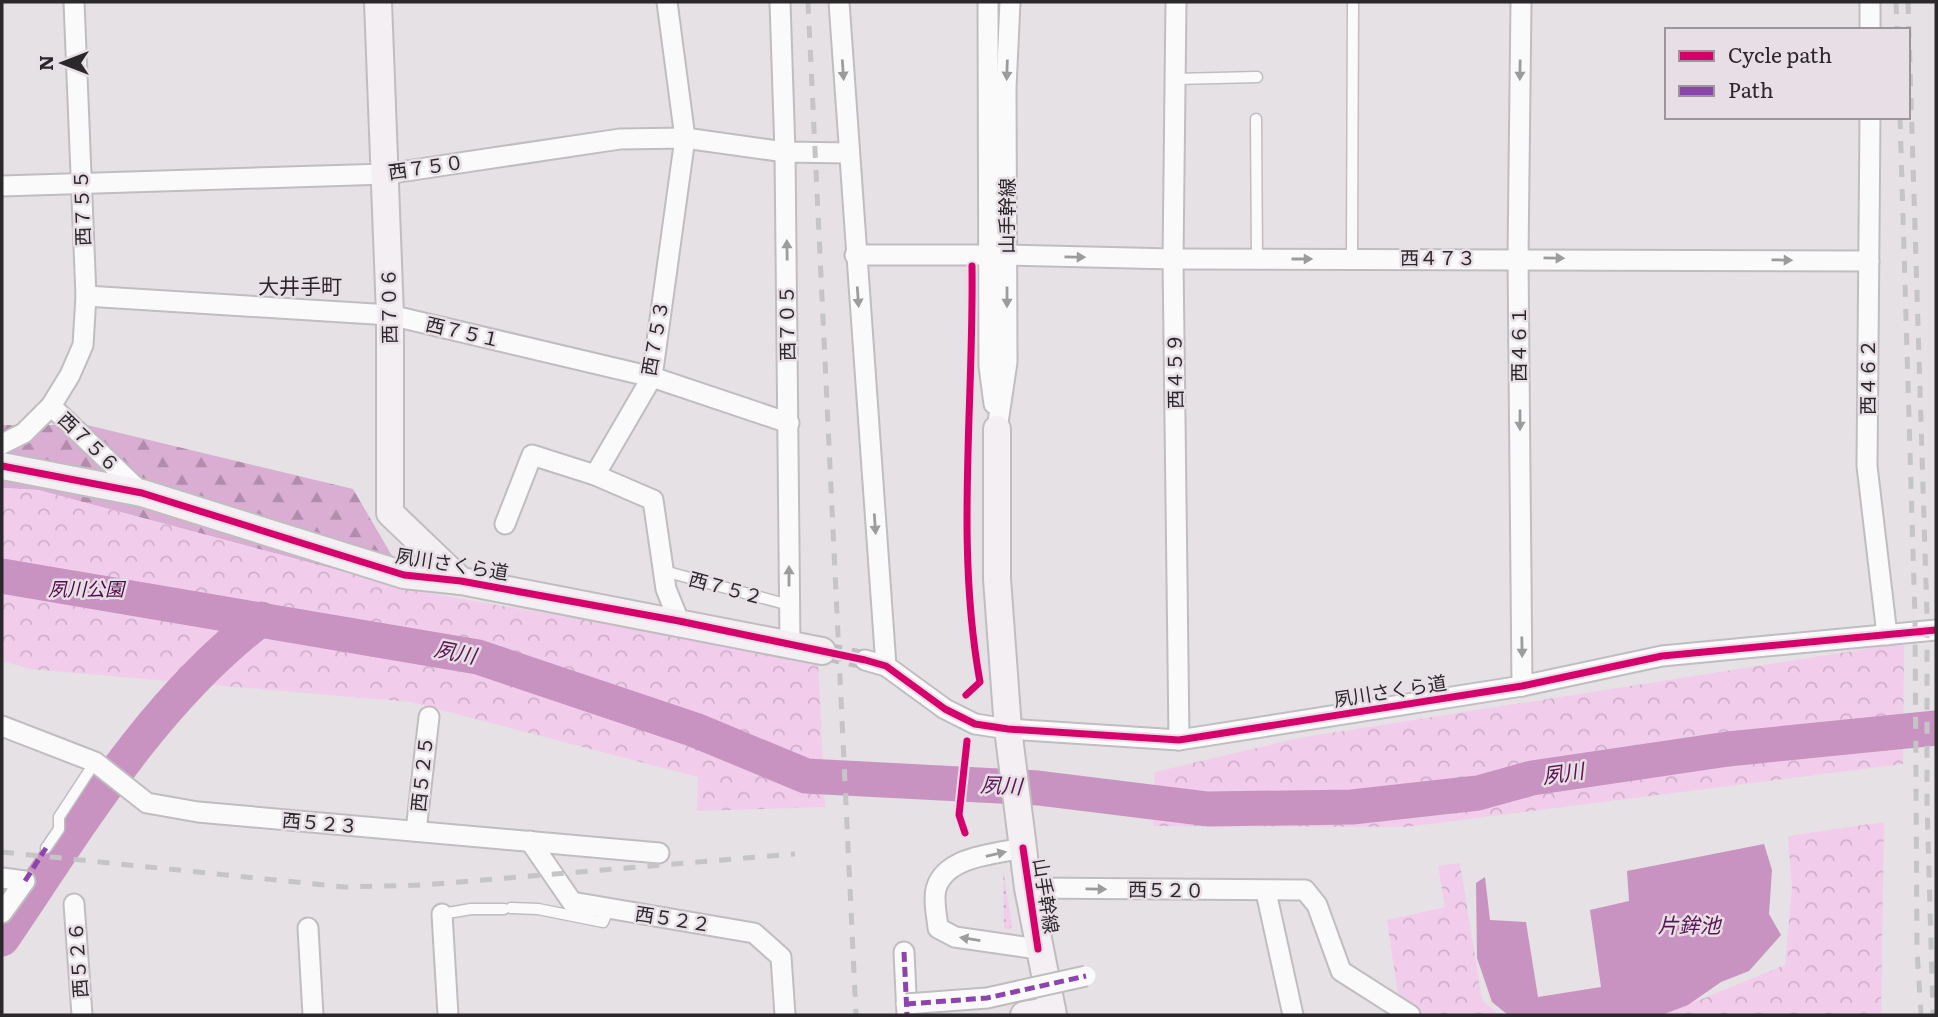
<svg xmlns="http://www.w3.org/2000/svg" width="1938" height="1017" viewBox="0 0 1938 1017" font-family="Literata,'Noto Sans JP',serif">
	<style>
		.forest { fill: url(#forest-firs) }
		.park { fill: url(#park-crowns) }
		.garden { fill: url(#garden-dots) }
		.water { fill: #c893c0 }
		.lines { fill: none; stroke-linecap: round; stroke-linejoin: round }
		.river { stroke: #c893c0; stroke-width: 35 }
		.street-tunnel { stroke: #c0bcbf; stroke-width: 19; stroke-dasharray: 19 10; stroke-linecap: butt }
		.lane-casing { stroke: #c0bdc0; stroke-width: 13 }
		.street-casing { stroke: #c0bdc0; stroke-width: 23 }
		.secondary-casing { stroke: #c0bdc0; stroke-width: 30 }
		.lane { stroke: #fbfafb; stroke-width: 10 }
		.street { stroke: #fbfafb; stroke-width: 19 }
		.secondary { stroke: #f3eff2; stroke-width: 26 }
		.rail { stroke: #c6c5c6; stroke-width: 5; stroke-dasharray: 12 12; stroke-linecap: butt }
		.street-bridge-casing { stroke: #c0bdc0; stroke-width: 23; stroke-linecap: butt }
		.street-bridge { stroke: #fbfafb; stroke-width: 19 }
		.quiet { stroke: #8e44ad; stroke-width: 5; stroke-dasharray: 10 5; stroke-linecap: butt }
		.cycleway-casing { stroke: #e7dfe5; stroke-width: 11 }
		.cycleway { stroke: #d6006c; stroke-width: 7 }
		.oneway { fill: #9d9c9d }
		.labels { text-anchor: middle; stroke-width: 5; stroke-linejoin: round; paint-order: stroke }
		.street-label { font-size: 19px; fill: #2b282b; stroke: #e7dfe5 }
		.park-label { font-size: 19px; font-style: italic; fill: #50094a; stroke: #e7dfe5 }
		.neighbourhood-label { font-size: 21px; fill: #2b282b; stroke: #e7dfe5 }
		.water-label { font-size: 21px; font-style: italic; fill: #5a1553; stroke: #e7dfe5 }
	</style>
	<defs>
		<pattern id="forest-firs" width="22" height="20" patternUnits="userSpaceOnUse" patternTransform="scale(1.75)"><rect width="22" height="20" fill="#daadd3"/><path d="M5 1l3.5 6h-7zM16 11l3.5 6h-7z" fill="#b18dab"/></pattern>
		<pattern id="park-crowns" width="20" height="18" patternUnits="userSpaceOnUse" patternTransform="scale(1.75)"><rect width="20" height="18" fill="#f1cdeb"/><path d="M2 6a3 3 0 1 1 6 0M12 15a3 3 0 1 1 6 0" fill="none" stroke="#cfb0ca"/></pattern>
		<pattern id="garden-dots" width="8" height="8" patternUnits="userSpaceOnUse" patternTransform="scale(1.75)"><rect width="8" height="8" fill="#f1cdeb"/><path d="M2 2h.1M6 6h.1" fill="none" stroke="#cfb0ca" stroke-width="1.8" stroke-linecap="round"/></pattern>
	</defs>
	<rect width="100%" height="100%" fill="#e5e1e4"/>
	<path class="forest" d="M2 425H87L353 489 412 590 38 490 2 488Z"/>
	<g class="park">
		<path d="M2 488 38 490 412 590 818 661 825 807 697 811 698 777 410 702 30 669 2 661Z"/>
		<path d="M1904 643 1903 764 1406 827 1153 826 1155 772 1299 738Z"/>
		<path d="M1884 822 1881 1015H1663L1785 965 1792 888 1788 836Z"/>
		<path d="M1460 863 1482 1000 1499 1015H1426L1398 994 1387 920 1445 907 1438 866Z"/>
	</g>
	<path class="garden" d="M1003 869 1012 926 1009 930 1004 928Z"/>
	<path class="water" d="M1764 844 1772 870 1769 914 1781 935 1749 971 1721 982 1688 1005 1662 1015H1508L1492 1002 1477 958 1476 883 1485 877 1490 920 1526 922 1538 997 1601 987 1590 910 1629 901 1627 871Z"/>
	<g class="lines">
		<g class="river">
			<path d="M2 576 478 657 695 730 806 776 1038 788 1208 809 1352 807 1478 793 1532 778 1728 749 1936 728"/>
			<path d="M2 939C78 827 152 702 261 619"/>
		</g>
		<path class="street-tunnel" d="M822 651 865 660"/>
		<defs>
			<g id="lane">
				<path d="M1176 79 1257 77"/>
				<path d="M1256 119 1257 259"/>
				<path d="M1352 259 1353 2"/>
				<path d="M664 571 789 605"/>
				<path d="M46 848 59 829V817L95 762"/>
				<path d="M511 908 538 909 603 922 609 908"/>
				<path d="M442 914 471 909H504"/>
			</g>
			<g id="street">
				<path d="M667 2 685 138 652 377 595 475 653 500 666 589 679 621"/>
				<path d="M780 2 785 152 790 644"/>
				<path d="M839 2 886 666"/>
				<path d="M988 2 989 366 994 404"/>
				<path d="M1176 2 1173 259 1179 740"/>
				<path d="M1521 2 1518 258 1522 686"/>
				<path d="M1870 30V2"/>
				<path d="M1870 117 1867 466 1887 635"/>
				<path d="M2 186 386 174 620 139 685 138 785 152 848 153"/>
				<path d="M855 255H989"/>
				<path d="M1007 255 1173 259 1869 261"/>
				<path d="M86 296 390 315 652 377 789 423"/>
				<path d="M51 406 70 375 83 345 86 296 74 2"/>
				<path d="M997 429 1007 362 1006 88 1010 2"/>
				<path d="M2 444 24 433 51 406 142 493"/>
				<path d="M505 524 532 455 595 475"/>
				<path d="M865 660 886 666 945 709 975 724 1008 729 1179 740 1522 686 1662 656 1936 630"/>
				<path d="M2 726 95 762 147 803 198 812 659 853"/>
				<path d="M416 831 429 717"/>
				<path d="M530 841 572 902 754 933 781 957 785 1015"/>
				<path d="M1023 848C995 854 945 856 936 889 933 901 937 916 938 928L955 937 1038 949"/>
				<path d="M2 878 25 881 2 913"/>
				<path d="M1028 888 1305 890 1317 905 1341 971 1410 1015"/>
				<path d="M1266 892 1293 1015"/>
				<path d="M74 904 82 1015"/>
				<path d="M442 914 448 1015"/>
				<path d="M308 928 313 1015"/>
				<path d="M904 952 907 1015"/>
			</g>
			<g id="secondary">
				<path d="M378 2 390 315V513L461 581"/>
				<path d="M997 429V579L1008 729 1028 888 1053 1015"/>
				<path d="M2 466 142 493 404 575 461 581 822 651"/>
				<path d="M1024 1015 1052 1010"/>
			</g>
		</defs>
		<use href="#lane" class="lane-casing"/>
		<use href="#street" class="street-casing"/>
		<use href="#secondary" class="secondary-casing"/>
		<use href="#lane" class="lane"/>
		<use href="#street" class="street"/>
		<use href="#secondary" class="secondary"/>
		<g class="rail">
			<path d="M808 2 856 1015"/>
			<path d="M1896 2 1897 30"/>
			<path d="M1908 2 1927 616V801L1933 1015"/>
			<path d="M1900 117 1915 618 1917 949 1921 1015"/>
			<path d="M2 852 344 887 424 885 795 854"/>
		</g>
		<defs>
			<path id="street-bridge" d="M906 1004 987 998 1086 976"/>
		</defs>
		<use href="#street-bridge" class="street-bridge-casing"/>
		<use href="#street-bridge" class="street-bridge"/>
		<g class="quiet">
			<path d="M25 881 46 848"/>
			<path d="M904 952 907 1015"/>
			<path d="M906 1004 987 998 1086 976"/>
		</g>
		<defs>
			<g id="cycleway">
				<path d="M2 466 142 493 404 575 461 581 679 621 865 660 886 666 945 709 975 724 1008 729 1179 740 1522 686 1662 656 1936 630"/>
				<path d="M966 695 980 682C955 545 974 404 972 266"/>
				<path d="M965 833 959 815 967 741"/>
				<path d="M1023 848 1038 949"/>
			</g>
		</defs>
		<use href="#cycleway" class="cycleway-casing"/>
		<use href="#cycleway" class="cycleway"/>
	</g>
	<defs><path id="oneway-solid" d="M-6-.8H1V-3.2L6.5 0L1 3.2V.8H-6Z" transform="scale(1.75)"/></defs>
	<g class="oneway">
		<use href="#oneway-solid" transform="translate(843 70) rotate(86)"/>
		<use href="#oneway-solid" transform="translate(1007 70) rotate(92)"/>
		<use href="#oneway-solid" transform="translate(1520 70) rotate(91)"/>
		<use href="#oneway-solid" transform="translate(787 250) rotate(-91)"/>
		<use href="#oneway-solid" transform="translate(1075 257) rotate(1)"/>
		<use href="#oneway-solid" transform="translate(1554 258) rotate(1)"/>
		<use href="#oneway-solid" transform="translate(1302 259)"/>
		<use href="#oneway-solid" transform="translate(1782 260) rotate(1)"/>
		<use href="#oneway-solid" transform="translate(858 297) rotate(86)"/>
		<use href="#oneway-solid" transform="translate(1007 297) rotate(90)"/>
		<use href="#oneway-solid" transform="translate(1520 420) rotate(90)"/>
		<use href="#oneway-solid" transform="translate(875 524) rotate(86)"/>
		<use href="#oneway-solid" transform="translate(789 576) rotate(-90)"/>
		<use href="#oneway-solid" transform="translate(1522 647) rotate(89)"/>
		<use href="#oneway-solid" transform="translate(996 854) rotate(-13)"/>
		<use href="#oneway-solid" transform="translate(1096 889) rotate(1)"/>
		<use href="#oneway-solid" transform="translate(970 939) rotate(-171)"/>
	</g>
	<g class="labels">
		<g class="street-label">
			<text transform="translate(426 167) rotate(-8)" y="7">西７５０</text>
			<text transform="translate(82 208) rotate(-92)" y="7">西７５５</text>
			<text transform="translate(1007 216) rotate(-90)" y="7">山手幹線</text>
			<text x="1438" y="265">西４７３</text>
			<text transform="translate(389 306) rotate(-91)" y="7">西７０６</text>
			<text transform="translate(787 323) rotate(-91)" y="7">西７０５</text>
			<text transform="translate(463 332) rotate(13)" y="7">西７５１</text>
			<text transform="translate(655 338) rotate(-80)" y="7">西７５３</text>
			<text transform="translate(1519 344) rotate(-90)" y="7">西４６１</text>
			<text transform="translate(1175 371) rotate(-91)" y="7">西４５９</text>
			<text transform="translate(1868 377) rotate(-90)" y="7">西４６２</text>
			<text transform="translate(89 442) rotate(44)" y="7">西７５６</text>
			<text transform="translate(452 564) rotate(9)" y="7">夙川さくら道</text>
			<text transform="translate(726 588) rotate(15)" y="7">西７５２</text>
			<text transform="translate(1390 691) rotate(-9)" y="7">夙川さくら道</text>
			<text transform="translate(422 774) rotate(-84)" y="7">西５２５</text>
			<text transform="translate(320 823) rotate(5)" y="7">西５２３</text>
			<text transform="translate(1166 890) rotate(1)" y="7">西５２０</text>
			<text transform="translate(1046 896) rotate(81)" y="7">山手幹線</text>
			<text transform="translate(673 919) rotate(9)" y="7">西５２２</text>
			<text transform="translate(78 960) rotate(-94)" y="7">西５２６</text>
		</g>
		<g class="park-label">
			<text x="86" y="596">夙川公園</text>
		</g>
		<g class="neighbourhood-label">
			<text x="300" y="294">大井手町</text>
		</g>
		<g class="water-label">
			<text transform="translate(455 653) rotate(11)" y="7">夙川</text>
			<text transform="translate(1563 774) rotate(-8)" y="7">夙川</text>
			<text transform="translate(1001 786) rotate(3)" y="7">夙川</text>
			<text x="1689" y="933">片鉾池</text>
		</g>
	</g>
	<rect width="1938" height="1017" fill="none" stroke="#2b282b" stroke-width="7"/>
	<rect x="1665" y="28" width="245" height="91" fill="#e7dfe5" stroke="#9c969b" stroke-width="2"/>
	<rect x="1679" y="51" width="35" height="10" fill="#d6006c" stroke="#9c969b" stroke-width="2"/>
	<text x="1728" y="63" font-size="21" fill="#2b282b">Cycle path</text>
	<rect x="1679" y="86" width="35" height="10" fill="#8e44ad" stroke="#9c969b" stroke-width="2"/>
	<text x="1728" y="98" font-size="21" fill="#2b282b">Path</text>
	<g transform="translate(63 63) rotate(270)" stroke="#e7dfe5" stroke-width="5" paint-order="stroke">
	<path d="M0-5L12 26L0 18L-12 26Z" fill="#2b282b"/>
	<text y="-10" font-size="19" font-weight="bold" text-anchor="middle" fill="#2b282b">N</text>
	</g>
</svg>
